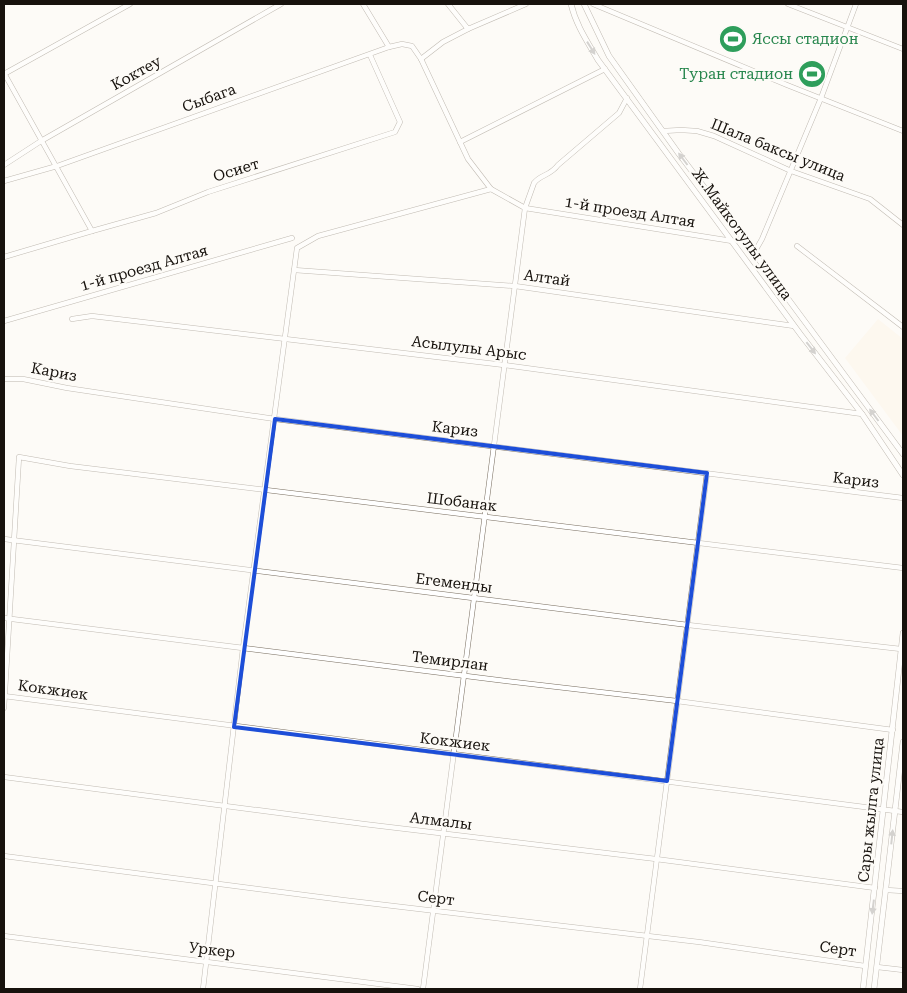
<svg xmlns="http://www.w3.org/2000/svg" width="907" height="993" viewBox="0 0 907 993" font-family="'Roboto Serif',serif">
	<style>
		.built { fill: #fdf3e5 }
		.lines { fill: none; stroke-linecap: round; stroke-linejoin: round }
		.minor-casing { stroke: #786d5f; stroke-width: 5.5 }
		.tertiary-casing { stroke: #786d5f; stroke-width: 6 }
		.minor { stroke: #fff; stroke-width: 4.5 }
		.tertiary { stroke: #fff; stroke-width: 5 }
		.oneway { fill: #a2a09e }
		.marked { fill: none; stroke: #1d4ed8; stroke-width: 4; stroke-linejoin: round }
		.labels { text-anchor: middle; stroke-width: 4.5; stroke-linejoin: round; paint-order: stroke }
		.leisure-label { font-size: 15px; fill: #27864d; stroke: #fdfbf7; text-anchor: start }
		.street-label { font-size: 15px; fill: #17120d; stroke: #fdfbf7 }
	</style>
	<rect width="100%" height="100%" fill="#fdfbf7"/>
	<path class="built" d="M878 319 903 339V436L845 358Z"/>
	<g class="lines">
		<defs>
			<g id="minor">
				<path d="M363 4 389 47"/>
				<path d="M448 4 468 29 526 4"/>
				<path d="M593 4 787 85 903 131"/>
				<path d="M788 4 903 49"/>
				<path d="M421 59 443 42 468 29"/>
				<path d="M4 73 92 231"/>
				<path d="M4 74 130 4"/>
				<path d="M663 131 681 130 697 131 714 136 791 171 870 199 903 225"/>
				<path d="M460 142 605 69"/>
				<path d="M4 165 41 141 281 4"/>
				<path d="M4 181 57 166 389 47 402 44 412 46 421 59 468 159 491 189 525 208 732 241"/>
				<path d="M797 246 903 327"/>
				<path d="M754 253 762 239 821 98 856 4"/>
				<path d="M4 257 92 231 156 213 208 192 395 132 400 122 370 55"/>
				<path d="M294 270 515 286 794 326"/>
				<path d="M72 319 92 316 504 365 862 414"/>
				<path d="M4 321 292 238"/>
				<path d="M4 379H23L67 388 275 419 903 498"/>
				<path d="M4 539 688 625 901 649"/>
				<path d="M4 618 498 680 677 701 893 730"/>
				<path d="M4 696 903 812"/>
				<path d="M4 708 19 457 70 466 903 568"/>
				<path d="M4 777 364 824 656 859 875 888"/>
				<path d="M4 856 343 900 699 942 865 966"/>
				<path d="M886 890 903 891"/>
				<path d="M4 936 418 989"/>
				<path d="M877 967 903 970"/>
				<path d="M203 989 243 648 297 248 318 236 491 189"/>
				<path d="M423 989 525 208 534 183C541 174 550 176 558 165L619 113 627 98"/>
				<path d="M640 989 707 473"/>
			</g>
			<g id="tertiary">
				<path d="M571 4C576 25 587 41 598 60L801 335 862 414 903 475"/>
				<path d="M584 4 609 56 679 154 754 253 903 454"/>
				<path d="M863 989 903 633"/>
				<path d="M874 989 903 742"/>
			</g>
		</defs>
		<use href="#minor" class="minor-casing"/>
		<use href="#tertiary" class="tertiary-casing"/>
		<use href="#minor" class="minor"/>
		<use href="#tertiary" class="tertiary"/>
	</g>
	<defs><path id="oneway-solid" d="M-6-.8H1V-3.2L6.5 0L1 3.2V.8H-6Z" transform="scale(1.25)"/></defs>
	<g class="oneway">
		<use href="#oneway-solid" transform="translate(591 48) rotate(58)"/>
		<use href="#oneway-solid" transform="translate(683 159) rotate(-127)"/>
		<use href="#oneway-solid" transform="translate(811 348) rotate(52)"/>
		<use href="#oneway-solid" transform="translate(874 415) rotate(-127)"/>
		<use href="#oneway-solid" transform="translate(892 837) rotate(-84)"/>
		<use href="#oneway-solid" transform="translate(873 907) rotate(97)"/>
	</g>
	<path d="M0 0H907V993H0ZM275 419 707 473 667 781 234 727Z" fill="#fdfbf7" fill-opacity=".55" fill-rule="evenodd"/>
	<path class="marked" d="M275 419 707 473 667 781 234 727Z"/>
	<defs>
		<symbol id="stadium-disc" viewBox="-11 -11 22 22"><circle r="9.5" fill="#2e9e5b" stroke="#fdfbf7"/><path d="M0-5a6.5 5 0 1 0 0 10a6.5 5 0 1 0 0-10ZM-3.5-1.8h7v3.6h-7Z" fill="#fff"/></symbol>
	</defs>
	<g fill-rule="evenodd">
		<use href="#stadium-disc" x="717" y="23" width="32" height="32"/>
		<use href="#stadium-disc" x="796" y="58" width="32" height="32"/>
	</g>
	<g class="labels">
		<g class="leisure-label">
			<text x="752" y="44">Яссы стадион</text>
			<text x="793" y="79" text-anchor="end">Туран стадион</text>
		</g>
		<g class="street-label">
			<text transform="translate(136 73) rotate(-29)" y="5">Коктеу</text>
			<text transform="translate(209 98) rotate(-20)" y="5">Сыбага</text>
			<text transform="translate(778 150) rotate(22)" y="5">Шала баксы улица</text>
			<text transform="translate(236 170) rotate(-17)" y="5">Осиет</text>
			<text transform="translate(630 212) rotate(9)" y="5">1-й проезд Алтая</text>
			<text transform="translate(742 234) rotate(54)" y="5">Ж.Майкотулы улица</text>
			<text transform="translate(144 268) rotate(-16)" y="5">1-й проезд Алтая</text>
			<text transform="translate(547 278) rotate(8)" y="5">Алтай</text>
			<text transform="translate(469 348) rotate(7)" y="5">Асылулы Арыс</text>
			<text transform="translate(54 372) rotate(11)" y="5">Кариз</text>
			<text transform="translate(455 429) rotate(7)" y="5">Кариз</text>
			<text transform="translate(856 480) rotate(7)" y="5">Кариз</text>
			<text transform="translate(462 502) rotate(7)" y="5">Шобанак</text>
			<text transform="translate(454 583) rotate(7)" y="5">Егеменды</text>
			<text transform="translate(450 661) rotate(7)" y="5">Темирлан</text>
			<text transform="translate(53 690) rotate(8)" y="5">Кокжиек</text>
			<text transform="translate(455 742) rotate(7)" y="5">Кокжиек</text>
			<text transform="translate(871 810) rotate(-84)" y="5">Сары жылга улица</text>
			<text transform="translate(441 821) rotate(7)" y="5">Алмалы</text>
			<text transform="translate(436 898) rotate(7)" y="5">Серт</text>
			<text transform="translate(838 949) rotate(8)" y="5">Серт</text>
			<text transform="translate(212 950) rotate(7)" y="5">Уркер</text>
		</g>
	</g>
	<rect width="907" height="993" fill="none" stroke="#17120d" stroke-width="10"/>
</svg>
